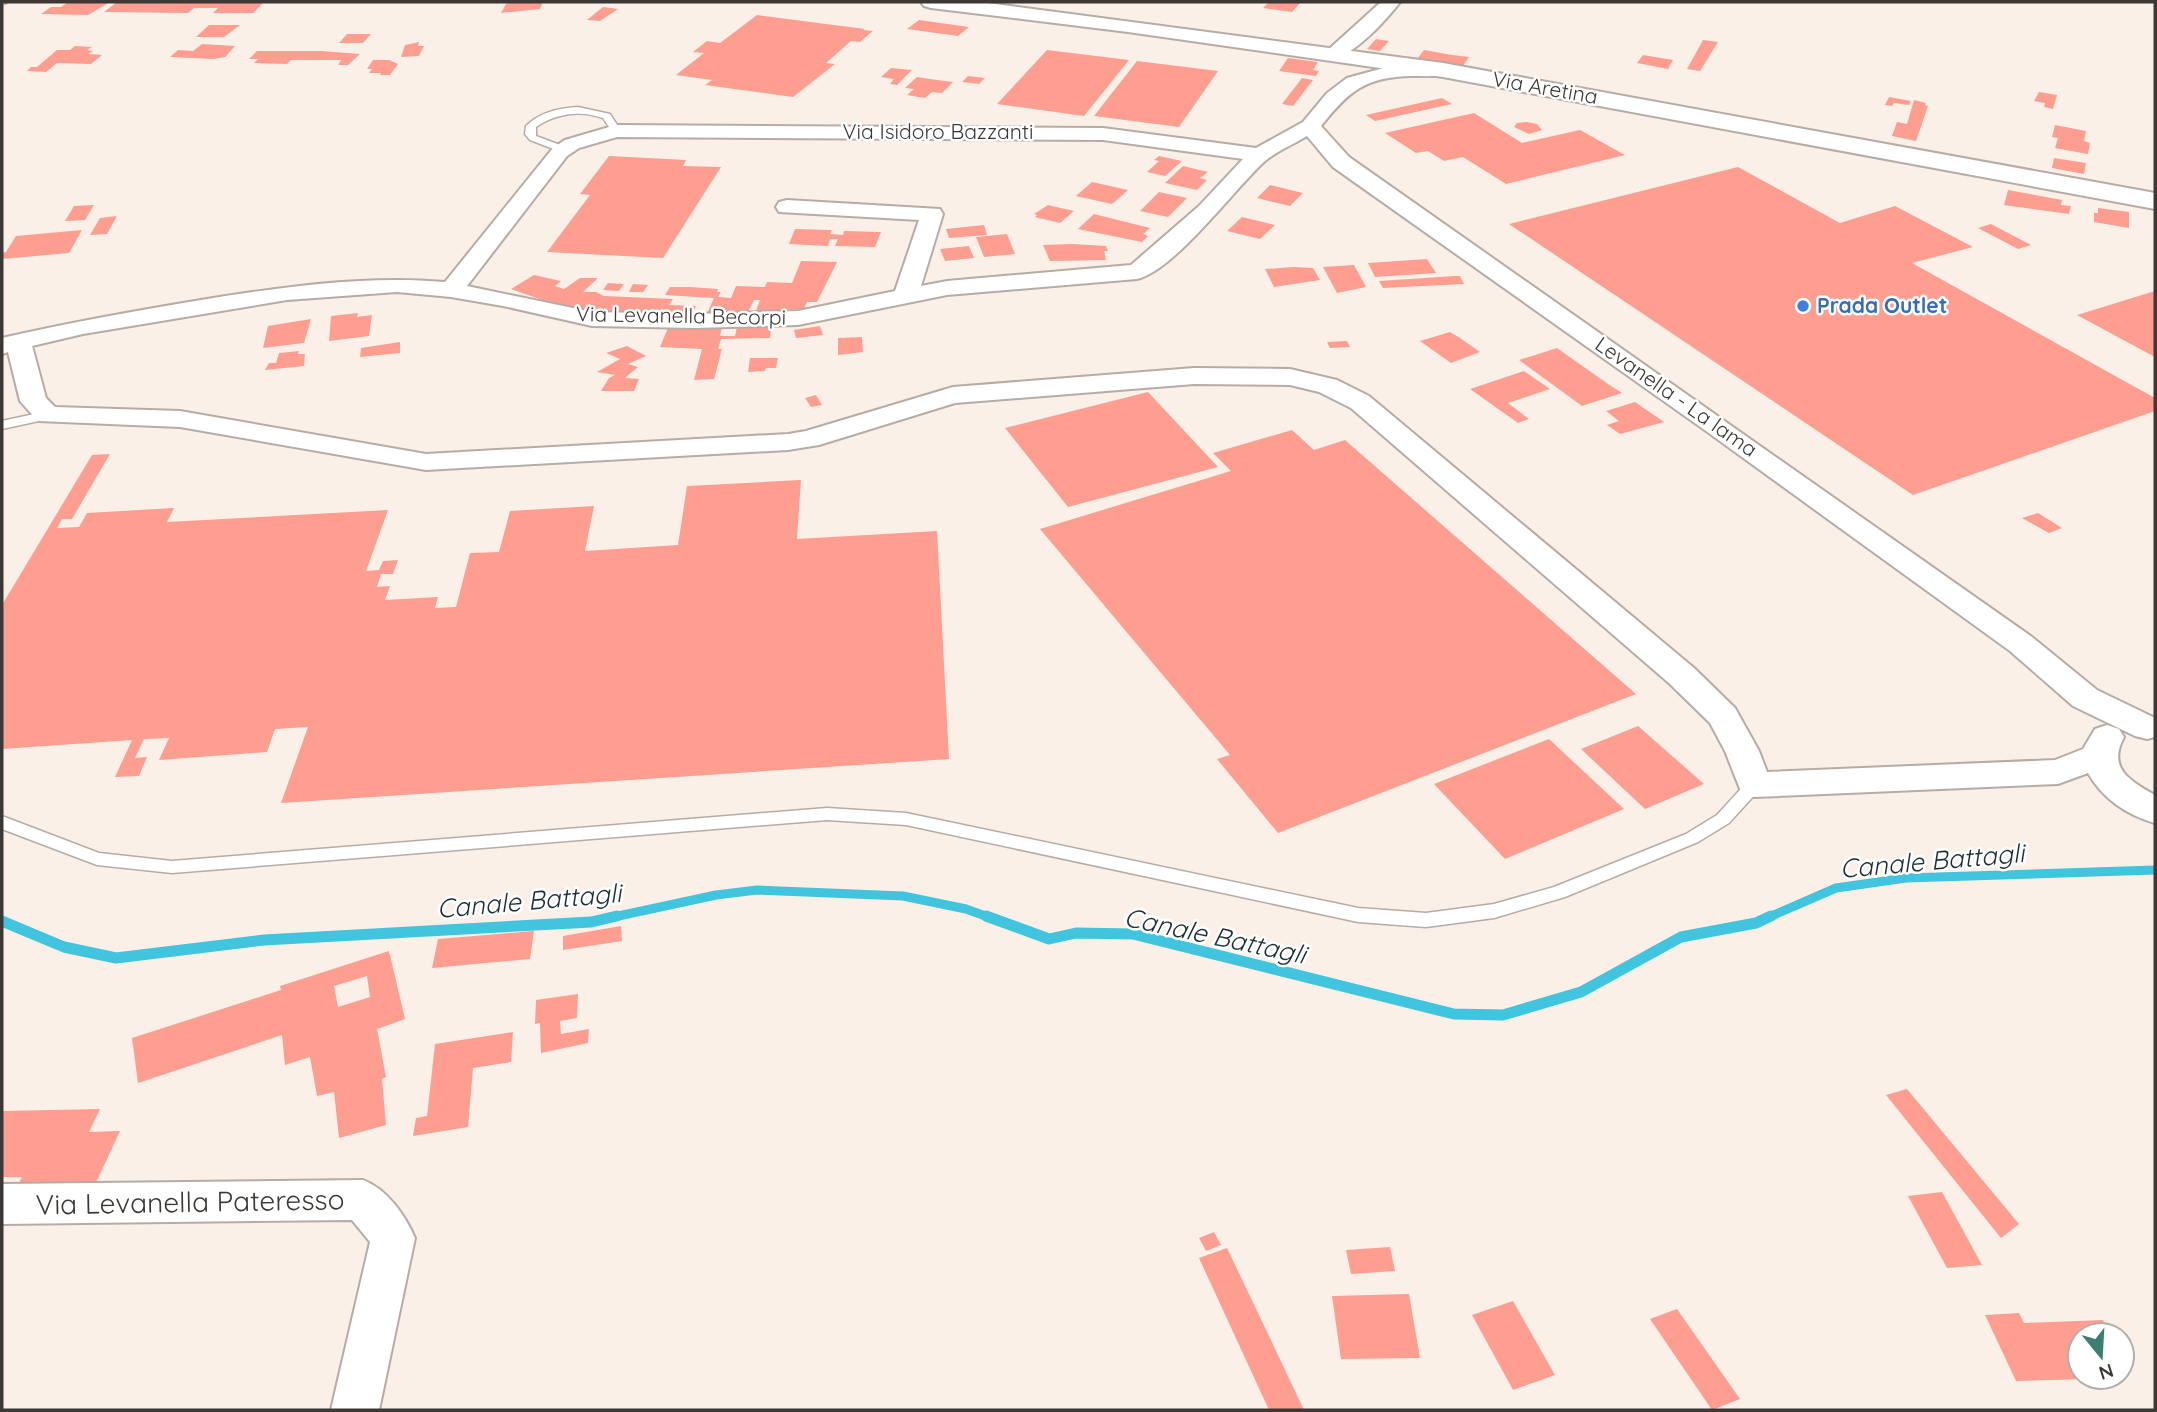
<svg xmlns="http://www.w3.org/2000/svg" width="2157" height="1412" viewBox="0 0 2157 1412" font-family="Quicksand,sans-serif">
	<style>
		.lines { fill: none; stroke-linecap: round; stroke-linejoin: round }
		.stream-far1 { stroke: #41c4dd; stroke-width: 9 }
		.stream { stroke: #41c4dd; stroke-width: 11 }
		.building { fill: #fd9e90; fill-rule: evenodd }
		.service-casing { stroke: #b6aca5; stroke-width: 3 }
		.minor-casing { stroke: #b6aca5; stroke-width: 4 }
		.tertiary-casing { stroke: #b6aca5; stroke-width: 4 }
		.service { fill: #fff; fill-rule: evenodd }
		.minor { fill: #fff; fill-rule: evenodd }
		.tertiary { fill: #fff; fill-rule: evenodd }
		.rail-casing { stroke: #837d78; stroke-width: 5 }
		.rail { stroke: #fff; stroke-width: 3.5; stroke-dasharray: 10; stroke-linecap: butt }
		.shop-dot { fill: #3f7fe0; stroke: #fff; stroke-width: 2.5 }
		.labels { text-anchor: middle; stroke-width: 5; stroke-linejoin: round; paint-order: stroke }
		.far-street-label { font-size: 21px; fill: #3c3835; stroke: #fff }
		.far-shop-label { font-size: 21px; font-weight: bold; fill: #366cbe; stroke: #fff; text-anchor: start }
		.water-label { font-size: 26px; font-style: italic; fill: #1a3035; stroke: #fff }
		.near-street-label { font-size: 28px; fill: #3c3835; stroke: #fff }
	</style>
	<rect width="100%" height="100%" fill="#faf0e8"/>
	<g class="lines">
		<g class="stream-far1">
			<path d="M609 918 716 895 757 890 903 896 966 909 991 918"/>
			<path d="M1767 918 1836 888 1906 878 2155 870"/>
		</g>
		<g class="stream">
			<path d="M986 916 1049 939 1076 933 1133 934 1454 1014 1503 1015 1581 992 1681 937 1756 923 1771 916"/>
			<path d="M2 921 64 947 116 958 264 940 591 922 617 916"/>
		</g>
	</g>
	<g class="building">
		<path d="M68 2H110L88 15 41 14 51 7H61Z"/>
		<path d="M117 2H264L253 13H213L218 8H194L188 13 104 12Z"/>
		<path d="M510 2H543L540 9 501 13 506 4Z"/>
		<path d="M1269 2H1301L1292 12 1263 8Z"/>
		<path d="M603 7 618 9 600 21 587 20Z"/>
		<path d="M757 15 865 29 863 30 873 31 860 42 851 41 826 63 835 64 793 97 705 85 712 80 676 75 704 53 693 52 707 41 720 43Z"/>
		<path d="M919 20 969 27 958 36 907 29Z"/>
		<path d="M209 25H240L224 37H196Z"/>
		<path d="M347 34H371L363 43H339Z"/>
		<path d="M1376 39 1389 41 1380 51 1367 49Z"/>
		<path d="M1703 40 1718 42 1700 71 1687 69Z"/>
		<path d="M419 42 418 46H424L419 56 401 57 405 45Z"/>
		<path d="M202 44 235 46 225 57 214 59 170 57 178 50 193 51Z"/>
		<path d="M75 46 92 47 87 50 93 51 88 54 102 55 91 64 57 63 46 72 27 71 31 67H37L57 50H70Z"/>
		<path d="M1047 50 1129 60 1084 116 997 104Z"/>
		<path d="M1424 50 1452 55 1469 57 1463 66 1418 58Z"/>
		<path d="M257 51H321L360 54 348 65H338L341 60H291L287 64 254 63 258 59H249Z"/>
		<path d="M1643 55 1673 60 1668 69 1637 63Z"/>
		<path d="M1288 58 1318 62 1313 70 1319 71 1316 76 1279 71Z"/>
		<path d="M373 60H389L398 64 390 75H380L381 73H369L372 69H367Z"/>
		<path d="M1137 61 1218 71 1179 127 1094 116Z"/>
		<path d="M891 68 912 70 897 85 890 84 894 79 881 77Z"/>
		<path d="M968 76 985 78 979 84 962 82Z"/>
		<path d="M917 77 937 80 953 82 942 93 932 92 925 98 907 95 914 89 905 88Z"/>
		<path d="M1302 78 1313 80 1293 106 1282 104Z"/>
		<path d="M2039 92 2057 95 2053 109 2044 107 2045 103 2034 101Z"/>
		<path d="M1889 97 1911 101 1909 105 1894 103 1892 106 1885 105Z"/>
		<path d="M1442 98 1452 104 1375 121 1366 115Z"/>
		<path d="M1914 100 1926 103 1925 105 1928 106 1916 141 1892 136 1897 122 1907 124Z"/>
		<path d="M1474 113 1522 143 1580 130 1625 155 1506 184 1463 157 1444 161 1428 151 1416 153 1385 133Z"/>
		<path d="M1527 122 1537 124 1542 130 1529 134 1514 127 1517 123Z"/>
		<path d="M2055 125 2086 131 2084 141 2090 143 2088 154 2055 148 2058 138 2052 137Z"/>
		<path d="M609 156 686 160 683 166 721 167 663 258 547 252 590 195 580 194Z"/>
		<path d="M1159 156 1182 161 1165 176 1147 172 1159 161 1154 160Z"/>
		<path d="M2054 158 2086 163 2084 174 2052 168Z"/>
		<path d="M1183 166 1208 172 1200 178 1207 180 1197 190 1165 183Z"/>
		<path d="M1738 167 1840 223 1895 206 1973 247 1912 263 2155 398V411L1913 495 1509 224Z"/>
		<path d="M1092 182 1128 190 1112 204 1076 196Z"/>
		<path d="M1270 185 1303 193 1290 206 1257 198Z"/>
		<path d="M2008 190 2062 200 2061 205 2071 206 2069 214 2004 205Z"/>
		<path d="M1159 192 1187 198 1168 217 1140 211Z"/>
		<path d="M94 205 85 220 65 221 74 206Z"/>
		<path d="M1048 205 1074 211 1060 223 1035 217 1037 215 1034 214Z"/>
		<path d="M2098 208 2129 212V228L2094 222V213H2098Z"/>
		<path d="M1094 214 1150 228 1143 234 1148 236 1142 242 1078 229Z"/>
		<path d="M117 216 107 234 90 235 100 218Z"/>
		<path d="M1242 217 1275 225 1260 239 1227 231Z"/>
		<path d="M1991 224 2031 245 2018 249 1978 228Z"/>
		<path d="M984 225 987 235 949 238 946 229Z"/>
		<path d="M795 229 832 230 830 234 843 235 844 231 881 232 875 247 835 246 838 239H830L828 246 789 244Z"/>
		<path d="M82 230 69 253 2 259V253L6 252 16 236Z"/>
		<path d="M1007 234 1015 254 984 257 976 237Z"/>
		<path d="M1072 244 1106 246 1108 251H1104L1106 260 1050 261 1043 245Z"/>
		<path d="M969 246 974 258 945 261 940 249Z"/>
		<path d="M1427 259 1436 273 1375 277 1368 263Z"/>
		<path d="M801 261 837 262 817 302H807L804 309 756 311 760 300H754L747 314 706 316 714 298 665 295 670 287H690L718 289 717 292H721L718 297 731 298 736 286 765 287 767 282 792 283Z"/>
		<path d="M1354 265 1366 287 1337 293 1323 267Z"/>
		<path d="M1294 267 1313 268 1320 280 1274 287 1265 269Z"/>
		<path d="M534 275 561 281 555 286 564 289 580 278H598L583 292H596L604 296 673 299 669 305 696 306 691 317 595 313 568 309 511 289Z"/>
		<path d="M1455 276H1460L1464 284 1383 288 1379 281Z"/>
		<path d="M608 283 624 284 619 291 603 290Z"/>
		<path d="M633 284 648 285 643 292H629Z"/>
		<path d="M2155 291V357L2077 315Z"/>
		<path d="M358 313 357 317 372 315 369 336 329 341 331 316Z"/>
		<path d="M311 319 304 343 263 348 268 326Z"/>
		<path d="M772 322 770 338 721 339 718 349H722L714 379 694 380 702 349 660 347 670 323ZM722 327H737L735 336H720Z"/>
		<path d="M820 326 823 335 796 338 794 330Z"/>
		<path d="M1450 332 1460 338 1480 352 1451 363 1420 341Z"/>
		<path d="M862 337 863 352 838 355V338Z"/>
		<path d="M1347 341 1350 347 1330 348 1327 342Z"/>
		<path d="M400 342V353L360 357 361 348Z"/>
		<path d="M627 346 646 356 628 364 638 367 625 378 639 379 634 391H601L609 378 615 375 597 372 620 359 606 353Z"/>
		<path d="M1557 348 1608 384 1622 393 1582 406 1519 360Z"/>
		<path d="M299 351 298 354H305L304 366 265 370 269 363H276L279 353Z"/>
		<path d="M750 358H778L776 368H766L765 371 748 372Z"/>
		<path d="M1524 371 1550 389 1508 403 1529 419 1518 423 1470 389Z"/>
		<path d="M1148 392 1218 467 1068 507 1005 428Z"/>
		<path d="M816 395 822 405 811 407 805 398Z"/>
		<path d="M1635 402 1664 422 1620 434 1607 425 1619 421 1606 411Z"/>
		<path d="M1292 430 1314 450 1345 440 1636 694 1278 833 1217 759 1230 755 1040 529 1231 471 1213 453Z"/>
		<path d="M110 454 72 519H62L57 528 79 527 87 513 174 508 167 522 388 510 366 571 379 570 383 561 398 560 393 574H381L377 587 390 586 385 600 438 597 435 608 456 607 470 553 499 552 510 511 594 506 585 551 678 545 687 486 801 480 797 539 937 531 949 759 281 803 308 727 275 729 267 752 159 760 169 738 144 739 135 758 147 757 139 776 115 777 132 740 2 749V605L92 455Z"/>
		<path d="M2038 513 2062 528 2049 533 2022 518Z"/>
		<path d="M1638 726 1704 784 1645 809 1581 749Z"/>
		<path d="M1549 739 1624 809 1505 859 1434 784Z"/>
		<path d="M621 926 622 941 563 950V936Z"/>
		<path d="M534 931 530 959 432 968 438 939Z"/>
		<path d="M389 951 405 1019 377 1029 386 1077 382 1079 386 1125 339 1138 334 1092 317 1096 310 1057 285 1065 282 1035 138 1083 132 1038 281 990 280 986ZM367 976 370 997 338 1007 334 986Z"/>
		<path d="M578 994 577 1018 560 1021 561 1034 589 1029 588 1043 541 1053 540 1023 535 1024 536 1000Z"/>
		<path d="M513 1032 511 1062 473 1068 468 1127 413 1136 416 1118 427 1116 435 1044Z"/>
		<path d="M1907 1089 2019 1224 2001 1238 1886 1095Z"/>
		<path d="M100 1109 89 1132 120 1131 92 1191 14 1193 22 1177H2V1111Z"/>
		<path d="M1942 1192 1982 1265 1947 1268 1908 1196Z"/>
		<path d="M1214 1232 1221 1245 1206 1251 1199 1238Z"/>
		<path d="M1390 1247 1395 1271 1351 1274 1346 1250Z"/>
		<path d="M1227 1248 1260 1317 1304 1410H1269L1199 1258Z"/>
		<path d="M1409 1294 1420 1358 1341 1359 1332 1296Z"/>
		<path d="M1513 1301 1555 1375 1513 1390 1472 1315Z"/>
		<path d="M1677 1309 1740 1399 1712 1410 1650 1319Z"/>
		<path d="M2019 1313 2024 1323 2103 1320 2110 1335H2080V1377H2087V1379L2016 1381 1985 1315Z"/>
	</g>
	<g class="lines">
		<defs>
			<g id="service">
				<path d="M578 107 610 114 621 131 613 133 603 118C580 110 556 113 536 127V136L568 148 569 150 564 153 530 140 525 134 526 126C540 112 559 108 578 107Z"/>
				<path d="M48 411 53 412V418L2 429V421Z"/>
				<path d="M1754 779 1760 781 1762 785 1760 789 1729 823 1698 842 1565 897 1494 918 1426 927 1358 922 906 825 827 820 172 873 97 865 2 829V816L99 853 172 861 827 808 906 813 1358 908 1426 913 1494 904 1554 887 1686 834 1717 815 1748 781Z"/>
			</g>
			<g id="minor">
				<path d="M1381 2H1400C1388 18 1348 63 1328 58L1325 54 1328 50Z"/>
				<path d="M1443 64 1453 70 1450 74C1438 77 1424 76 1412 76 1365 77 1349 91 1321 126L1349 157 2032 637 2097 690 2155 718V737L2147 739 2135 736 2073 706 2010 651 1706 431 1333 167 1307 136C1294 144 1277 151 1265 161 1234 189 1175 270 1137 279L947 295 798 325 695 328 592 326 503 306 451 297 397 292 287 300 83 334 32 346 46 398 55 407 180 411 426 454 788 434 806 431 953 387 1194 368 1290 369 1337 380 1369 396 1694 668 1735 708 1759 751 1767 772 2055 760 2083 749 2095 729 2107 725 2119 729 2124 737C2107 768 2130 781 2155 795V823C2127 815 2103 799 2088 773L2058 784 1754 797 1742 794 1725 751 1710 723 1670 684 1351 408 1319 392 1290 385 1194 384 955 403 819 445 788 450 426 470 180 427 38 421 20 401 8 352 2 354V338C68 323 134 311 201 300 282 287 363 275 445 282L553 148 565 140 616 125 1103 128 1256 148 1303 122 1327 93 1347 78 1391 66ZM617 137 1103 140 1243 159 1199 206 1131 265 947 281 921 286 943 214 940 209 787 200 779 202 776 207 779 212 919 220 895 291 798 311 695 314 592 312 467 286 567 156 579 148Z"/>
				<path d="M363 1180C387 1189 405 1215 415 1238L379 1410H331L370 1242 352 1220 2 1224V1184Z"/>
			</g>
			<path id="tertiary" d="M921 2H980L1443 63 2155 193V209L1443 77 1128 32 931 8 924 6Z"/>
		</defs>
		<use href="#service" class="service-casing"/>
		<use href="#minor" class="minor-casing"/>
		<use href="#tertiary" class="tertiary-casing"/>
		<use href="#service" class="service"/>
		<use href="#minor" class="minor"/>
		<use href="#tertiary" class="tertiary"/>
		<defs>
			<path id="rail" d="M2 2H5"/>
		</defs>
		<use href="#rail" class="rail-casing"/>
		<use href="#rail" class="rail"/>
	</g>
	<circle class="shop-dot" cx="1803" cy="306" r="7"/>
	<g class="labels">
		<g class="far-street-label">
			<text transform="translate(1545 88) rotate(10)" y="7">Via Aretina</text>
			<text x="938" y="139">Via Isidoro Bazzanti</text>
			<text transform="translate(681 316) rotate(1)" y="7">Via Levanella Becorpi</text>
			<text transform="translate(1676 397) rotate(35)" y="7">Levanella - La lama</text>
		</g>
		<g class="far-shop-label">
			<text x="1817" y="313">Prada Outlet</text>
		</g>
		<g class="water-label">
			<text transform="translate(1932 861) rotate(-5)" y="9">Canale Battagli</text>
			<text transform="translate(529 901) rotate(-5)" y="9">Canale Battagli</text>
			<text transform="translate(1215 936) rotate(12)" y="9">Canale Battagli</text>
		</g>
		<g class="near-street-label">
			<text transform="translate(190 1202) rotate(-1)" y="10">Via Levanella Pateresso</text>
		</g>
	</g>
	<rect width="2157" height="1412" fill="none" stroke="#3c3835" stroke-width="7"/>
	<g transform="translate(2101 1356) rotate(162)"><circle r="33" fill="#ffffff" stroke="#b1afae" stroke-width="2"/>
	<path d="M0-5L12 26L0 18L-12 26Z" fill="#3c7f71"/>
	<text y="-10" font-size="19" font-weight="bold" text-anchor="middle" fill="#3c3835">N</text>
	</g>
</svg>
